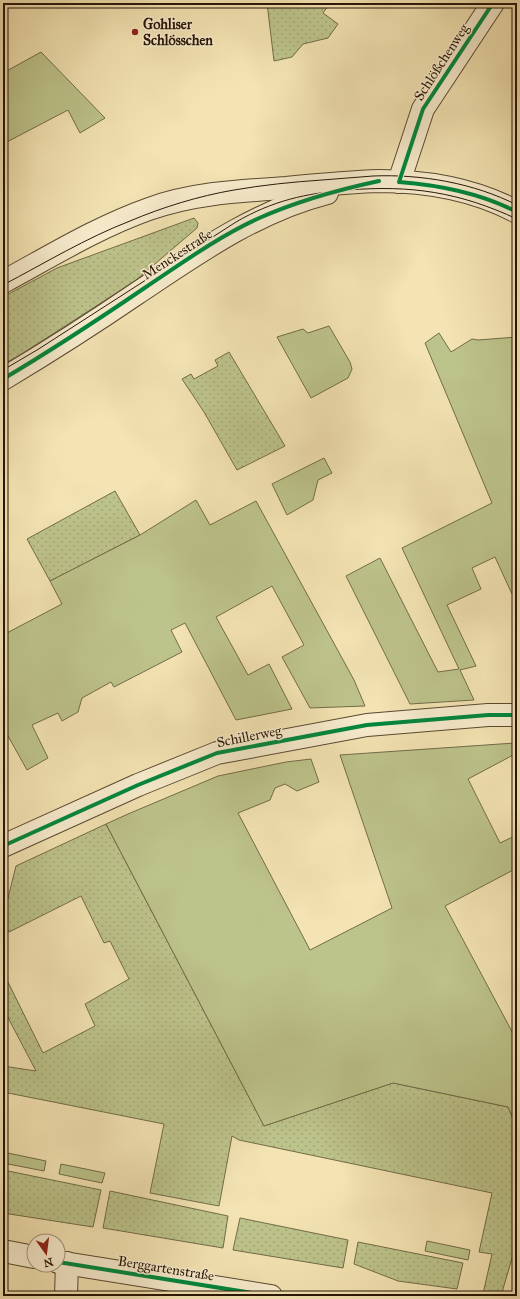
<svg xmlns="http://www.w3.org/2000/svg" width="520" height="1299" viewBox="0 0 520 1299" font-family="'IM FELL Great Primer',serif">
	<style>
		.grass { fill: url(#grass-dots); stroke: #726c49 }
		.garden { fill: #bdc48b; stroke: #726c49 }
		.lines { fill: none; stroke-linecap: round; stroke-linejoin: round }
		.minor-casing { stroke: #5a4932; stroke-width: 24 }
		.minor { stroke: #f8edce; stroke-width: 22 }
		.tram { stroke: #271507; stroke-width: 1 }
		.cycleway-casing { stroke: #f8edce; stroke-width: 6 }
		.cycleway { stroke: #00873e; stroke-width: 4 }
		.poi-dot { fill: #8f2418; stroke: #f8edce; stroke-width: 1.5 }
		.labels { text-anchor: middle; stroke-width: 3; stroke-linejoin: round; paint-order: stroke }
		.poi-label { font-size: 14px; font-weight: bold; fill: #271507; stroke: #f8edce; text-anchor: start }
		.street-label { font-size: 14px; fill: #271507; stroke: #f8edce }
	</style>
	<defs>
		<pattern id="grass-dots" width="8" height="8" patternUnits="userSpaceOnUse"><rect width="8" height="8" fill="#bdc48b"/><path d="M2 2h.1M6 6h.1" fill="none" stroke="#a2a876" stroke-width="1.8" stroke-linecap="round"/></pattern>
	</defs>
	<rect width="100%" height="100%" fill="#f4e4b3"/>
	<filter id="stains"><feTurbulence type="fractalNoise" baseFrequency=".005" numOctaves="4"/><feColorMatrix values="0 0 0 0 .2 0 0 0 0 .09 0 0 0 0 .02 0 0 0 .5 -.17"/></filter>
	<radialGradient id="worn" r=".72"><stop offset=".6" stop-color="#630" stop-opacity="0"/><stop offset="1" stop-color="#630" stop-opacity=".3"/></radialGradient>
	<g class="grass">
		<path d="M267 3H330L323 13 338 24 328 38 303 44 292 57 274 61Z"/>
		<path d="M194 218 198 223 197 228 135 281 17 357 3 364V297L57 268Z"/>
		<path d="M229 352 285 446 237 470 204 412 182 379 191 374 194 379 218 366 215 360Z"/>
		<path d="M115 491 140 535 50 581 27 539Z"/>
		<path d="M106 824 264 1126 393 1083 508 1107 517 1128V1241L501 1296 483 1294 492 1254 479 1252 492 1193 239 1140 232 1136 219 1206 150 1193 164 1124 3 1092V1066L36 1071 3 1008V972L43 1053 95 1026 85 1004 129 979 110 941 104 943 81 896 9 932 4 924V914L16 866Z"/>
		<path d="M3 1170 101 1190 93 1227 3 1213Z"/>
		<path d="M110 1191 228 1216 223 1248 103 1228Z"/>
		<path d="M240 1218 348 1240 343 1268 233 1250Z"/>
		<path d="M358 1242 463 1263 457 1289 398 1281 354 1264Z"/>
	</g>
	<g class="garden">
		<path d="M41 52 105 118 80 133 68 110 3 144V73Z"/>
		<path d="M329 326 350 362 352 369 348 378 311 398 277 337 303 329 308 333Z"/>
		<path d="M439 333 451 352 472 339 478 340 517 337V592L512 594 495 557 472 568 481 589 447 605 476 666 460 670 474 700 410 704 346 576 380 558 438 672 459 669 402 548 492 503 425 343Z"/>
		<path d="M324 458 332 473 318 480 313 500 287 515 272 484Z"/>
		<path d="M196 500 210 525 256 501 354 680 365 706 310 708 282 657 304 645 272 586 216 617 248 675 269 664 292 709 236 720 185 623 171 630 182 652 114 687 111 682 82 698 78 712 62 721 58 713 32 725 48 758 27 770 3 727V635L62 604 50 581 140 535Z"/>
		<path d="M515 743 517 746V753L468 779 500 843 517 835V868L445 906 517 1041V1128L508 1107 393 1083 264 1126 106 824 128 814 218 776 286 762 311 759 319 782 297 791 285 784 275 788 270 800 238 813 310 950 392 908 340 755Z"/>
		<path d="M3 1152 46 1161 44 1171 3 1163Z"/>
		<path d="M61 1164 105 1173 102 1183 59 1174Z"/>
		<path d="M427 1241 470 1250 468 1260 425 1251Z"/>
	</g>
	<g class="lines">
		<defs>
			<g id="minor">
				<path d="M399 182 423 109 493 3"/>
				<path d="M3 282C51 256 98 227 149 209 193 193 240 191 286 188 317 185 348 182 379 181 426 181 476 190 517 212"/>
				<path d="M3 379C48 352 92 324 136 294 196 254 256 211 327 193"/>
				<path d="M3 846 138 785 217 753 367 725 488 715H517"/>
				<path d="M3 1251 34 1257"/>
				<path d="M58 1262 271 1296"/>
				<path d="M66 1296 67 1263"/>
			</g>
		</defs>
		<use href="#minor" class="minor-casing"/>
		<use href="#minor" class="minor"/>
		<g class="tram">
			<path d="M3 285C45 263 86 238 130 221 163 207 199 196 234 190 263 185 292 182 322 180 339 179 356 177 373 176 421 174 474 183 517 205"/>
			<path d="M3 370 37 350 236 222C272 201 306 193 348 190 411 185 459 192 517 219"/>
		</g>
		<defs>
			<g id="cycleway">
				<path d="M493 3 423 109 399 182C439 185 480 193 517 212"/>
				<path d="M3 379C52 350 99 319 146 287 182 263 218 237 257 219 297 201 337 190 379 181"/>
				<path d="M3 846 138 785 217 753 367 725 488 715H517"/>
				<path d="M58 1262 271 1296"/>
			</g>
		</defs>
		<use href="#cycleway" class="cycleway-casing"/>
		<use href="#cycleway" class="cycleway"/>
	</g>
	<circle class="poi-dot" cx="135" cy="32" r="4"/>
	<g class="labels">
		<g class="poi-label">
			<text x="143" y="29">Gohliser<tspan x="143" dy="16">Schlösschen</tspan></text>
		</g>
		<g class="street-label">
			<text transform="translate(441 62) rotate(-57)" y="5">Schlößchenweg</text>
			<text transform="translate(177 254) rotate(-33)" y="5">Menckestraße</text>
			<text transform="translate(249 736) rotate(-11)" y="5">Schillerweg</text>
			<text transform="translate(166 1268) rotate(9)" y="5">Berggartenstraße</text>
		</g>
	</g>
	<rect width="520" height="1299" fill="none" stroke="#f4e4b3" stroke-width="16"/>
	<rect x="4" y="4" width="512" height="1291" fill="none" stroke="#271507" stroke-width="2"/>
	<rect x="8" y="8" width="504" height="1283" fill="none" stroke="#271507"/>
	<g transform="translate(46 1253) rotate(166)"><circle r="19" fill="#f8edce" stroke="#a4977e"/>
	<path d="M0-3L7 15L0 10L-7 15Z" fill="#8f2418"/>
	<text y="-6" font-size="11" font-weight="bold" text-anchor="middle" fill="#271507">N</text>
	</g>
	<rect width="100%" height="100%" filter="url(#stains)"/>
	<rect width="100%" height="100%" fill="url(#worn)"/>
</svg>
